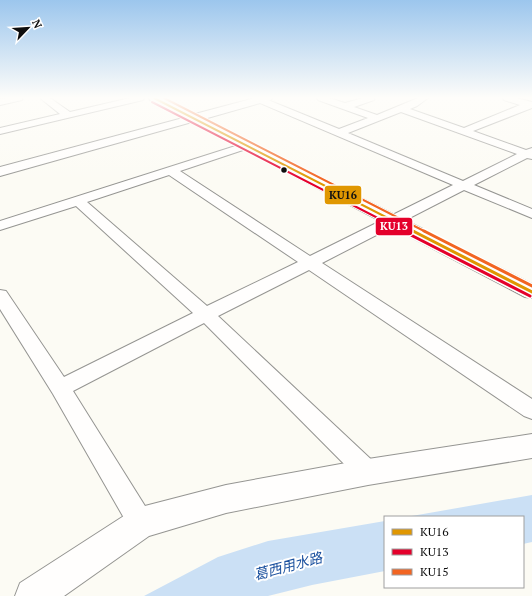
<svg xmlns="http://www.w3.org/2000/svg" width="532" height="596" viewBox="0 0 532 596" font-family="'PT Serif','Noto Sans JP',serif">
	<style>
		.water { fill: #cbe0f5 }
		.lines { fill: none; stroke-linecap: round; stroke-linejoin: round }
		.minor-casing { stroke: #959592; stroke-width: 2 }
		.tertiary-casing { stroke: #959592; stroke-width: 2 }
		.minor { fill: #fffefd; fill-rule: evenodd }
		.tertiary { fill: #fffefd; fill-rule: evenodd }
		.bus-1-far1-casing { stroke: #fff; stroke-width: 4 }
		.bus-1-casing { stroke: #fff; stroke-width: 6 }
		.bus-2-far1-casing { stroke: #fff; stroke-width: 4 }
		.bus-2-casing { stroke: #fff; stroke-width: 6 }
		.bus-3-far1-casing { stroke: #fff; stroke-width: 4 }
		.bus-3-casing { stroke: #fff; stroke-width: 6 }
		.bus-1-far1 { stroke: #e09701; stroke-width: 2 }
		.bus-1 { stroke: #e09701; stroke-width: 3 }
		.bus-2-far1 { stroke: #e4002b; stroke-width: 2 }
		.bus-2 { stroke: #e4002b; stroke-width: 3 }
		.bus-3-far1 { stroke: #f26522; stroke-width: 2 }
		.bus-3 { stroke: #f26522; stroke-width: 3 }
		.bus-dot { fill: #0e0e0e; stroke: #fff; stroke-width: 1.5 }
		.labels { text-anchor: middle; stroke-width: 4; stroke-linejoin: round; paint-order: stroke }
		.near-water-label { font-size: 14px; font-style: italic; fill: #1a509e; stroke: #fff }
		.line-badge { stroke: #fff; stroke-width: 1.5 }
		.badge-label { font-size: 11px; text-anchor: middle; font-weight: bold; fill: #fff }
		.pale-badge-label { font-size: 11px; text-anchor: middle; font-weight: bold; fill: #111 }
	</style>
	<rect width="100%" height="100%" fill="#fcfbf4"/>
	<g class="water">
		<path d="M532 495V542L523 544V517H406Z"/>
		<path d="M385 521V571L312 585 268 596H144L218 557 268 541Z"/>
	</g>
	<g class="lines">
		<defs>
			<g id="minor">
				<path d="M7 98H23L22 100 0 105V99Z"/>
				<path d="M40 98H50L70 112 130 98H144L143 100 0 134V128L60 114Z"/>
				<path d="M252 98H263L339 129 368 118 318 100 317 98H329L345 103 363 98H375L374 100 354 107 377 115 418 98H428L417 106 410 109 464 128 520 105 504 100 503 98H516L532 102V108L473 131 526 150 532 148V159L527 158 474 185 532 209V218L464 190 322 263 532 399V419L524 416 309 270 218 316 376 464 380 472 376 480 368 483 360 480 204 323 73 391 150 514 154 523 150 532 141 536 132 532 53 394 0 309V290L6 291 64 377 193 313 76 206 0 230V221L248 142 252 143 253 145 252 147 180 171 310 256 453 185 253 100ZM401 112 517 154 463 181 348 133ZM169 175 298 262 207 306 87 202Z"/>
			</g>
			<g id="tertiary">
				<path d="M149 98H162L195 114 255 98H272L271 100 204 119 532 284V298L525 297 192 122 0 176V167L183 118 150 100Z"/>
				<path d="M532 434V458L368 485 226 513 149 536 64 596H15L20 583 130 512 141 507 226 485 368 459Z"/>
			</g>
		</defs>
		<use href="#minor" class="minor-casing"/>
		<use href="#tertiary" class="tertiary-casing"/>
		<use href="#minor" class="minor"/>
		<use href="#tertiary" class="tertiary"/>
		<defs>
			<path id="bus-1-far1" d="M154 98 415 232"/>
			<path id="bus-1" d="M413 231 532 292"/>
			<path id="bus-2-far1" d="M152 102 405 232"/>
			<path id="bus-2" d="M403 231 530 296"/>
			<path id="bus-3-far1" d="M164 98 426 232"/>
			<path id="bus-3" d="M424 231 532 286"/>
		</defs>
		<use href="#bus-1-far1" class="bus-1-far1-casing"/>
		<use href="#bus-1" class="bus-1-casing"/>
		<use href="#bus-2-far1" class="bus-2-far1-casing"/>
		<use href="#bus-2" class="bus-2-casing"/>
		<use href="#bus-3-far1" class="bus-3-far1-casing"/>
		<use href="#bus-3" class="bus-3-casing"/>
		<use href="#bus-1-far1" class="bus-1-far1"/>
		<use href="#bus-1" class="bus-1"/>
		<use href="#bus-2-far1" class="bus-2-far1"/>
		<use href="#bus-2" class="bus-2"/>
		<use href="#bus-3-far1" class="bus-3-far1"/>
		<use href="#bus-3" class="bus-3"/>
	</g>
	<linearGradient id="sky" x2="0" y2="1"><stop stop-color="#9cc6ed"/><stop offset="0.54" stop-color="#fefdfa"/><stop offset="1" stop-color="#fefdfa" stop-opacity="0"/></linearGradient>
	<rect width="532" height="181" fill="url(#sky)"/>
	<circle class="bus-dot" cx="284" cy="170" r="3.5"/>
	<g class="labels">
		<g class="near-water-label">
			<text transform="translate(288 566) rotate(-15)" y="5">葛西用水路</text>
		</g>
	</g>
	<g class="line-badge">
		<rect x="324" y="185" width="38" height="20" rx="4" fill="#e09701"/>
		<rect x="375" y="217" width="38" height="19" rx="4" fill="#e4002b"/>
	</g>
	<g class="badge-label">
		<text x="394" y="230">KU13</text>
	</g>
	<g class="pale-badge-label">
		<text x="343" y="199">KU16</text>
	</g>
	<rect x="384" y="516" width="140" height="72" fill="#ffffff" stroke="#9f9f9f"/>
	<rect x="392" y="529" width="20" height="6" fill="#e09701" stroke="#9f9f9f"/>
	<text x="420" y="536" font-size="12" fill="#0e0e0e">KU16</text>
	<rect x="392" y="549" width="20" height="6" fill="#e4002b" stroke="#9f9f9f"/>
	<text x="420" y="556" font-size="12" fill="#0e0e0e">KU13</text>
	<rect x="392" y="569" width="20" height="6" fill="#f26522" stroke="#9f9f9f"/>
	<text x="420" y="576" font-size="12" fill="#0e0e0e">KU15</text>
	<g transform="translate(28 28) rotate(65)" stroke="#ffffff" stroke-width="3" paint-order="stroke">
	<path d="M0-3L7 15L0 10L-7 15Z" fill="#0e0e0e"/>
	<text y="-6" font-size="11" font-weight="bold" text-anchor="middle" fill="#0e0e0e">N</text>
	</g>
</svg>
